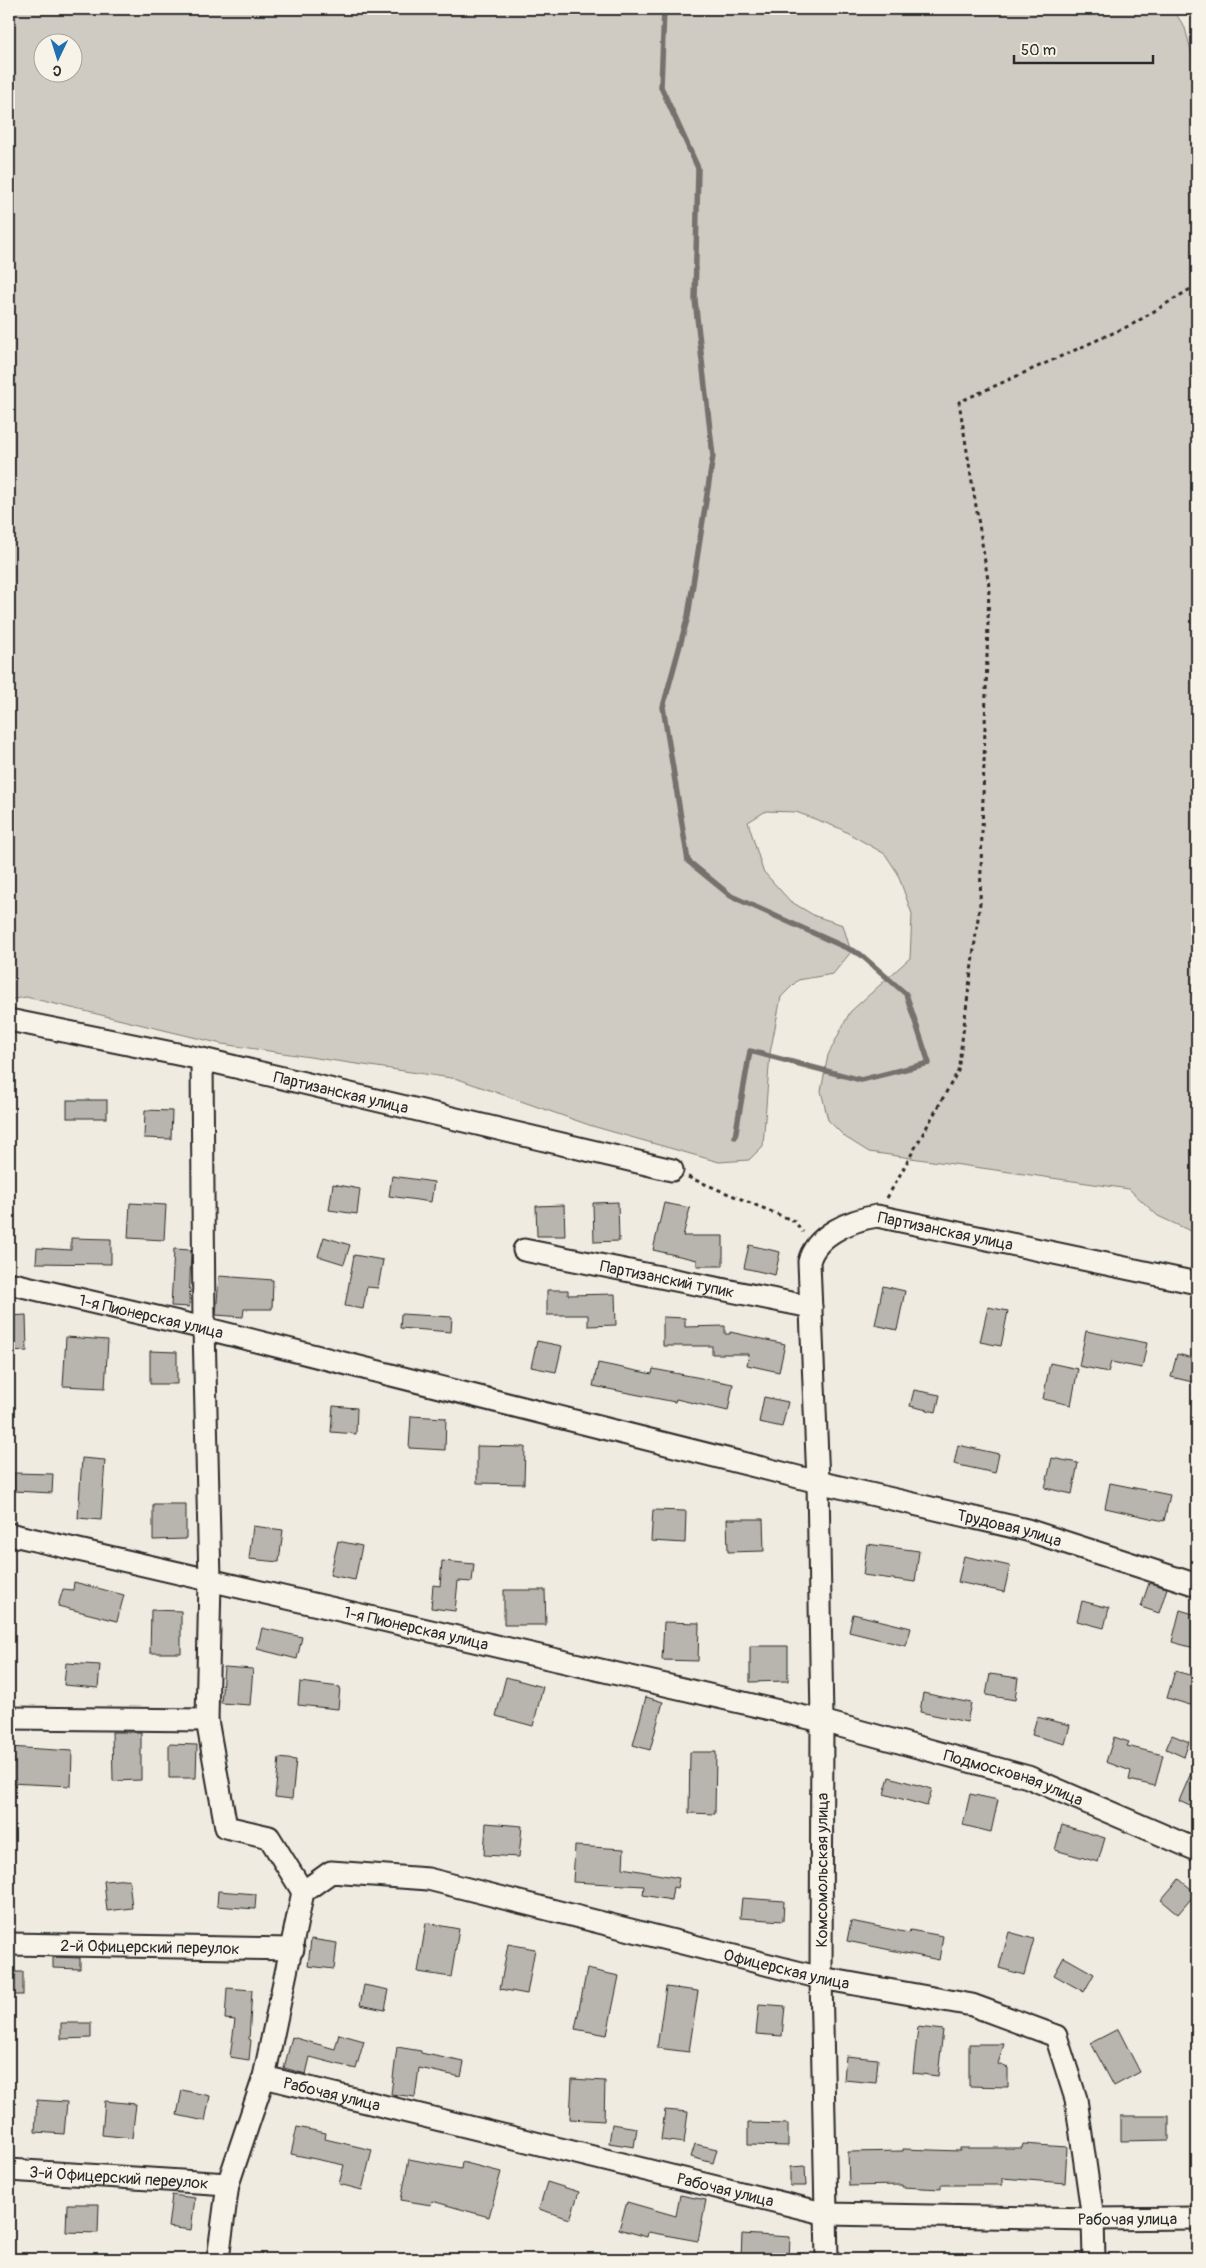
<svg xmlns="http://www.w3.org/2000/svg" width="1206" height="2268" viewBox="0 0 1206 2268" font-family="Pangolin,sans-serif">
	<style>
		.green { fill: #cfcbc2; stroke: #7d7b76; fill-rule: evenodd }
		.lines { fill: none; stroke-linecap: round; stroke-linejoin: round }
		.stream { stroke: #74726e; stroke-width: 5.5 }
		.building { fill: #b8b5ae; stroke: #2b2b2b }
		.street-casing { stroke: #2b2b2b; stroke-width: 25 }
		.path { stroke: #2b2b2b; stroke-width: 3; stroke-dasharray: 4 4; stroke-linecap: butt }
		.street { stroke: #f7f3e8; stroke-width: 21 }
		.labels { text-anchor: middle; stroke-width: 4; stroke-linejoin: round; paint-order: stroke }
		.street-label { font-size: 16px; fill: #2b2b2b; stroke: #f7f3e8 }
	</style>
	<rect width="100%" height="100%" fill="#efebe0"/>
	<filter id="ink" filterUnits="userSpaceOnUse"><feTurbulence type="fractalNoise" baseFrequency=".02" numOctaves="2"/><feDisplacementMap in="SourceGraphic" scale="10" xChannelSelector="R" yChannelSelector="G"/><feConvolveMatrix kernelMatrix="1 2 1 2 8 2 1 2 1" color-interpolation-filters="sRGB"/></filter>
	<g filter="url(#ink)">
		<path class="green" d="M9 9H1173L1185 28 1197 72V1234L1158 1216 1129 1189 869 1152 845 1137 828 1120 821 1091 828 1055 850 1012 910 958 912 914 897 872 885 854 839 828 796 812 766 811 748 822 763 871 790 901 815 916 843 925 851 952 833 974 798 980 781 997 770 1053 763 1146 749 1160 719 1162 592 1126 458 1079 222 1044 26 997 9 1000ZM42 42H72V72H42Z"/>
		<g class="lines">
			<path class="stream" d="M664 9 661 87 698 168 695 300 713 456 688 616 663 707 688 861 731 896 860 954 906 994 929 1063 861 1080 750 1051 735 1137"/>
		</g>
		<g class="building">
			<rect x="67" y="1100" width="40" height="18"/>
			<path d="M145 1110 172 1111 171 1139 144 1138Z"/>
			<path d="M392 1176 434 1182 431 1202 389 1196Z"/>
			<path d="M333 1184 360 1189 357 1214 329 1210Z"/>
			<path d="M618 1202 619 1241 594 1242 593 1203Z"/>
			<path d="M130 1203 166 1205 164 1240 128 1238Z"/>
			<path d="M664 1203 690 1208 683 1236H723V1266H697V1260L653 1250Z"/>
			<path d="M564 1205 565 1236H537L536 1206Z"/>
			<path d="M324 1237 350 1245 344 1264 318 1256Z"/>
			<path d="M71 1238 111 1239V1264L36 1263 37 1248 71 1250Z"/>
			<path d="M749 1245 780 1252 775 1275 744 1268Z"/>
			<path d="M174 1249 191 1250 189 1307 171 1306Z"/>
			<path d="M354 1255 383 1260 378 1288 367 1287 363 1309 345 1306Z"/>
			<path d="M219 1276 273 1280 272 1309H244L243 1317 216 1315Z"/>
			<path d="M883 1286 905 1291 897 1330 875 1325Z"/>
			<path d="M547 1290H568V1295L615 1294 616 1325 588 1326V1315H547Z"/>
			<path d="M988 1307 1008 1311 1001 1346 980 1342Z"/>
			<path d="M401 1314 452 1317 451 1332 400 1328Z"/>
			<path d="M26 1315 27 1351 9 1352V1316Z"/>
			<path d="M663 1317 685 1318V1327L725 1326V1334H730V1332L785 1344 779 1372 747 1365 749 1354H712V1346H663Z"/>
			<path d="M1086 1331 1147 1343 1142 1368 1111 1362 1108 1372 1079 1366Z"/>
			<path d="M66 1337 108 1340 105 1388 63 1386Z"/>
			<path d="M537 1341 562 1346 556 1372 531 1367Z"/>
			<path d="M150 1351 177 1352V1384H150Z"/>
			<path d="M1177 1354 1197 1359V1383L1171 1377Z"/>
			<path d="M598 1363 652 1374 653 1369 733 1384 728 1411 676 1399 675 1402 593 1386Z"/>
			<path d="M1050 1363 1078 1369 1071 1405 1043 1399Z"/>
			<path d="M914 1390 940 1395 936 1412 910 1406Z"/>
			<path d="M764 1397 788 1402 782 1427 759 1422Z"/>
			<path d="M333 1406 357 1408 356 1434 331 1432Z"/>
			<path d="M411 1416 446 1418 445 1450 409 1448Z"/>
			<path d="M958 1445 999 1454 995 1473 954 1464Z"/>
			<path d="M477 1446 525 1447 524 1484 477 1483Z"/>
			<path d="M82 1458 105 1460 101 1520 78 1518Z"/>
			<path d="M1052 1458 1078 1463 1072 1494 1045 1488Z"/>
			<path d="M14 1473 53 1474 52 1493 14 1491Z"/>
			<path d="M1110 1483 1170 1495 1164 1521 1105 1508Z"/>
			<path d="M153 1504H186V1539L153 1540Z"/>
			<path d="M653 1510 686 1511 685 1543 651 1541Z"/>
			<path d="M727 1519H763L764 1551 728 1552Z"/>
			<path d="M253 1526 283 1530 279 1562 249 1559Z"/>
			<path d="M338 1541 362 1546 355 1580 330 1575Z"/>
			<path d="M867 1544 919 1551 915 1582 863 1575Z"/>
			<path d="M964 1556 1010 1566 1004 1592 958 1582Z"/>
			<path d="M442 1561 474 1564 472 1582 458 1581 455 1611 431 1608 433 1585 440 1586Z"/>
			<path d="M74 1582 124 1595 117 1621 58 1606 63 1589 73 1590Z"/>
			<path d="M1149 1583 1167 1588 1159 1613 1141 1607Z"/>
			<path d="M504 1590H545L546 1625H504Z"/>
			<path d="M1082 1601 1109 1608 1104 1628 1077 1621Z"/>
			<path d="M151 1610 181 1611V1653H150Z"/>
			<path d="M1180 1610 1197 1615V1635L1194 1648 1172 1642Z"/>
			<path d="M853 1614 911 1628 906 1646 849 1632Z"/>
			<path d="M664 1622 699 1623 698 1661 662 1660Z"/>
			<path d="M262 1628 302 1637 297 1659 257 1649Z"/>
			<path d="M750 1646H788V1681L750 1682Z"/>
			<path d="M66 1663 100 1665 98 1688 64 1685Z"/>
			<path d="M224 1667 253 1669 250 1705 221 1703Z"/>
			<path d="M1175 1671 1197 1677V1707L1167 1698Z"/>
			<path d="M990 1674 1018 1678 1015 1700 986 1695Z"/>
			<path d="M506 1677 543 1687 533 1726 496 1716Z"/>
			<path d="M300 1682 340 1687 338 1709 298 1705Z"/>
			<path d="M923 1693 971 1703 967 1722 920 1712Z"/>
			<path d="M646 1697 663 1702 650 1750 633 1745Z"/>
			<path d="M1037 1717 1070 1725 1065 1744 1032 1735Z"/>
			<path d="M112 1732H141V1780L113 1781Z"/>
			<path d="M1172 1735 1189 1742 1184 1757 1166 1749Z"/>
			<path d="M1114 1737 1129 1742 1127 1746 1163 1755 1155 1786 1129 1780 1131 1771 1106 1762Z"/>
			<path d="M169 1744 197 1745 196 1778H169Z"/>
			<path d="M9 1747 72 1751 71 1786 9 1783Z"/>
			<path d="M690 1752H716L715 1814 689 1813Z"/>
			<path d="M279 1758 296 1760 292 1799 275 1797Z"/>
			<path d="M1197 1759V1809L1179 1801Z"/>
			<path d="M889 1777 932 1789 927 1806 884 1794Z"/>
			<path d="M970 1794 998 1800 991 1832 963 1825Z"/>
			<path d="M486 1823 522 1826 519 1857 484 1855Z"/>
			<path d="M1062 1825 1105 1838 1098 1862 1055 1850Z"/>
			<path d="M575 1846 624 1849 623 1868 679 1878 677 1888 673 1887 671 1900 643 1895 644 1886 573 1882Z"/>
			<path d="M129 1879 132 1908 107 1911 104 1881Z"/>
			<path d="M1179 1879 1196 1893 1178 1914 1161 1900Z"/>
			<path d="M218 1891 256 1894 255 1909 217 1906Z"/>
			<path d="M742 1898 784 1901 783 1921 740 1918Z"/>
			<path d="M851 1921 909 1933 910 1930 943 1936 939 1960 847 1941Z"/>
			<path d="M426 1923 459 1929 451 1977 418 1972Z"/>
			<path d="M1009 1932 1034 1939 1024 1975 999 1968Z"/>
			<path d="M311 1939 337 1943 334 1969 308 1966Z"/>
			<path d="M508 1944 535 1949 527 1994 500 1989Z"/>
			<path d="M53 1957 80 1958V1969L53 1968Z"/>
			<path d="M1064 1957 1094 1974 1084 1992 1054 1975Z"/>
			<path d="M587 1969 619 1976 607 2035 575 2029Z"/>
			<rect x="9" y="1972" width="14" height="23"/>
			<path d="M364 1985 389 1990 385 2010 360 2005Z"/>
			<path d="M666 1987 698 1991 689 2052 657 2048Z"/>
			<path d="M227 1988 252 1990 249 2039 251 2040 249 2060 230 2057 235 2020 225 2019Z"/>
			<path d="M759 2004 785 2006 782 2036 756 2034Z"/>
			<path d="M61 2023H91V2038L61 2039Z"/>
			<path d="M918 2027 943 2030 938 2076 913 2073Z"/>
			<path d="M1118 2029 1140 2072 1114 2086 1091 2043Z"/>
			<path d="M339 2034 364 2041 356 2069 310 2057 306 2074 284 2068 292 2037 335 2049Z"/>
			<path d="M969 2044H1004L998 2064 1008 2068V2087L969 2086Z"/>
			<path d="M397 2047 421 2051V2053L464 2062 461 2077 419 2068 415 2097 391 2094Z"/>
			<path d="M846 2056 878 2059 876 2083 844 2080Z"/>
			<path d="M572 2079 605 2081 604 2121 570 2119Z"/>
			<path d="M182 2090 210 2096 205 2121 177 2115Z"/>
			<path d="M37 2100 67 2102 64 2134 35 2132Z"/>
			<path d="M105 2101 136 2104 132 2138 102 2135Z"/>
			<path d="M665 2110 688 2112 684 2143 661 2140Z"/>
			<path d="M1121 2116H1169V2140L1121 2141Z"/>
			<path d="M748 2123 788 2124V2146L748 2145Z"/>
			<path d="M612 2124 637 2128 634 2147 609 2143Z"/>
			<path d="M297 2127 326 2133 325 2139 372 2150 362 2190 339 2184 344 2165 291 2154Z"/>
			<path d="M695 2144 717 2149 713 2163 691 2157Z"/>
			<path d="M1023 2144 1067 2147 1065 2183 1002 2178V2185H941V2189L902 2187V2185L849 2186 848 2152 903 2151V2149L960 2151V2148H1022Z"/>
			<path d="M409 2159 461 2169 462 2162 501 2172 489 2217 432 2201 431 2205 401 2200Z"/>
			<path d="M805 2166 806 2186H790V2167Z"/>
			<path d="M547 2182 579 2192 570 2219 539 2209Z"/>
			<path d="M172 2195 195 2198 191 2230 168 2227Z"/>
			<path d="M680 2195 706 2200 698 2241 648 2232 647 2237 619 2229 627 2202 676 2216Z"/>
			<path d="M67 2204H99L98 2233 66 2232Z"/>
			<path d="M742 2234 790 2237 789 2259H741Z"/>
		</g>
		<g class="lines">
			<defs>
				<g id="street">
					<path id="s1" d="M9 1020 202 1059 672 1170"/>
					<path d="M202 1059 204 1328 210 1580 207 1720 226 1827 269 1837 303 1892"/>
					<path id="s2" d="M524 1250 811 1307"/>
					<path id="s3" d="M9 1283 204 1328 818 1482 1027 1530 1197 1585"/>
					<path id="s4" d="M9 1534 822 1721 1028 1777 1197 1850"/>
					<path d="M9 1718 207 1720"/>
					<path id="s5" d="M9 1944 293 1949"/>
					<path id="s6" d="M264 2077 827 2214 1093 2219 1197 2218"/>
					<path id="s7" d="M9 2170 228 2184"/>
					<path id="s8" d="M218 2259 228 2184 264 2077 303 1892 331 1872 428 1879 821 1978 972 2005 1056 2036 1076 2099 1093 2219 1094 2259"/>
					<path id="s9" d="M827 2259 821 1978 822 1721 818 1482 809 1262C815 1235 851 1220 877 1216L1197 1283"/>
				</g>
			</defs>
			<use href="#street" class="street-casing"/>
			<g class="path">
				<path d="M688 1177 794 1221 803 1232"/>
				<path d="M887 1198 958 1071 980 903 989 586 959 402 1133 324 1197 285"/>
			</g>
			<use href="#street" class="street"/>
		</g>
	</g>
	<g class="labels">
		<g class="street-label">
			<text dy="6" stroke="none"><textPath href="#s1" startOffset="340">Партизанская улица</textPath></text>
			<text dy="6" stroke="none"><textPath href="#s9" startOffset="1154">Партизанская улица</textPath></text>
			<text dy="6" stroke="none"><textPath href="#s2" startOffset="146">Партизанский тупик</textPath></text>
			<text dy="6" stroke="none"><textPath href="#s3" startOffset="146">1-я Пионерская улица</textPath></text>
			<text dy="6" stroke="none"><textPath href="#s3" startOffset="1030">Трудовая улица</textPath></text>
			<text dy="6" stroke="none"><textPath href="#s4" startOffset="418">1-я Пионерская улица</textPath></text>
			<text dy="6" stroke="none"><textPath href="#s4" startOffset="1034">Подмосковная улица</textPath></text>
			<text dy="6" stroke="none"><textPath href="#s9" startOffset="389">Комсомольская улица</textPath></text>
			<text dy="6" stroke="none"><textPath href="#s5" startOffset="141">2-й Офицерский переулок</textPath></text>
			<text dy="6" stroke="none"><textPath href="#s8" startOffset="879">Офицерская улица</textPath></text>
			<text dy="6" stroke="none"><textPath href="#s6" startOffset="70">Рабочая улица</textPath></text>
			<text dy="6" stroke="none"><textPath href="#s7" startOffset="110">3-й Офицерский переулок</textPath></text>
			<text dy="6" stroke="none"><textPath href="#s6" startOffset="475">Рабочая улица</textPath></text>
			<text dy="6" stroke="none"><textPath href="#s6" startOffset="880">Рабочая улица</textPath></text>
		</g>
	</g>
	<rect width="1206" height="2268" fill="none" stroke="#f7f3e8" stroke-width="30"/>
	<rect x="15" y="15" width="1176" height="2238" fill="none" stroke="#2b2b2b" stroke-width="2" filter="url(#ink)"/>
	<g transform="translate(58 58) rotate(184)"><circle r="24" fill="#f7f3e8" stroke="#a5a39c"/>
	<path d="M0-4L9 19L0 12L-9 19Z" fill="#1f6fb2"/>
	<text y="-8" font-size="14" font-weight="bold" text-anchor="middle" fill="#2b2b2b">С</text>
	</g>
	<path d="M1014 55v8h139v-8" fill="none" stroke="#2b2b2b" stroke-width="2.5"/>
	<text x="1021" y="55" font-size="15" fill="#2b2b2b" stroke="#f7f3e8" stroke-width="4" paint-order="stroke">50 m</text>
</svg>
